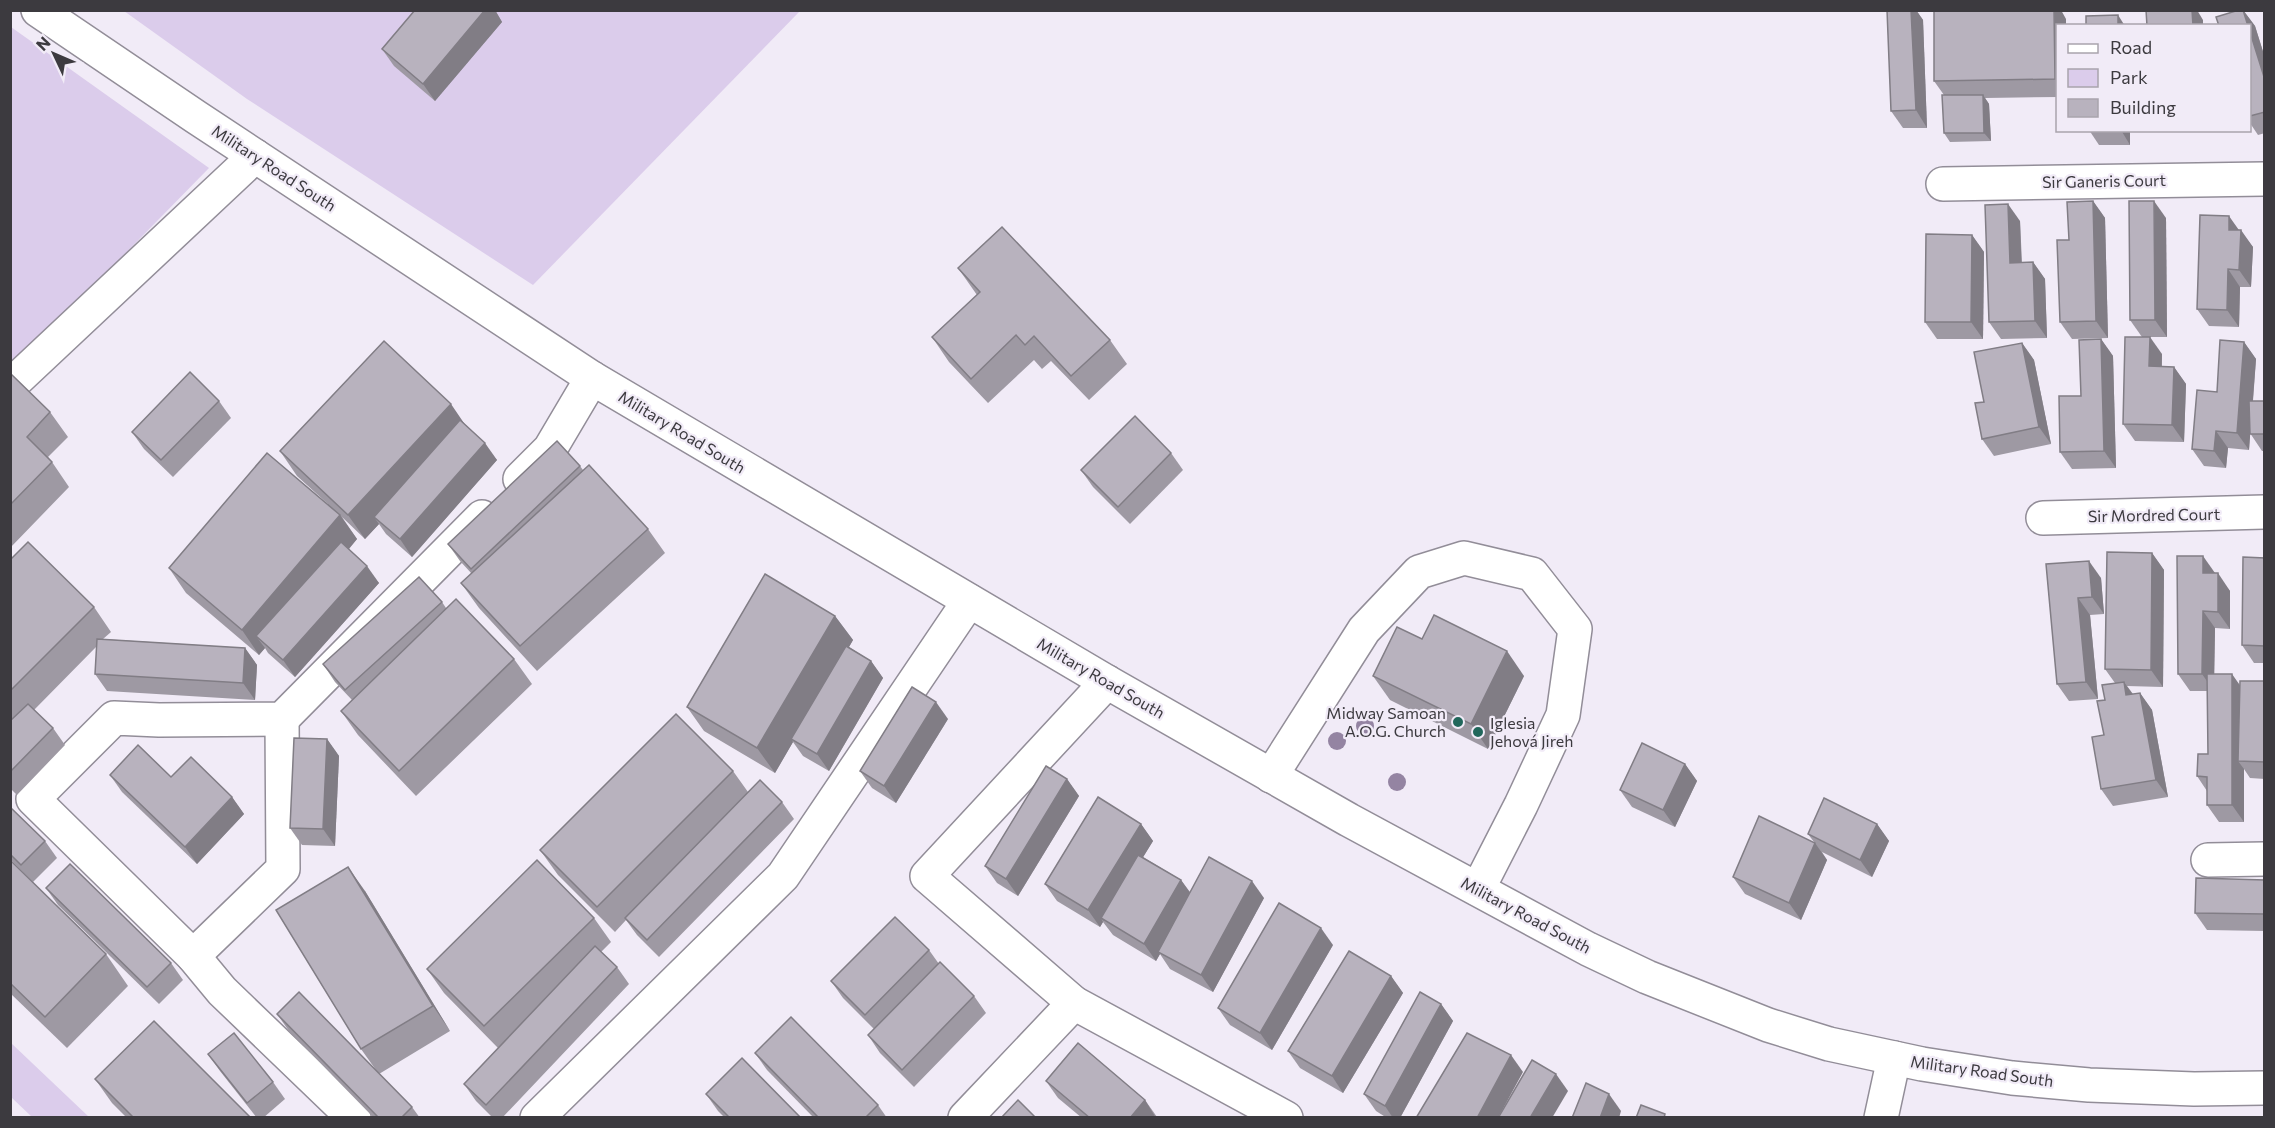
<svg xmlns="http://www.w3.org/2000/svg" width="2275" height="1128" viewBox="0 0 2275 1128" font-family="Commissioner,sans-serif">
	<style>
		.green { fill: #dbcceb }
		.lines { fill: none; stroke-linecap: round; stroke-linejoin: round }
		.minor-casing { stroke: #928d98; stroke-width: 36 }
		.major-casing { stroke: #928d98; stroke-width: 36 }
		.minor { stroke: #fff; stroke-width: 33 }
		.major { stroke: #fff; stroke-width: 33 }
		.tree { fill: #9484a2 }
		.wall { fill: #9e99a3 }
		.shaded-wall { fill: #817d85 }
		.building { fill: #b8b2be; stroke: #817d85; stroke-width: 1.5 }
		.poi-dot { fill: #21675b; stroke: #f1ebf7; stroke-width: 2 }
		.labels { text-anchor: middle; stroke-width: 4.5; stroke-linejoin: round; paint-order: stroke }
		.street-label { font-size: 16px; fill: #3c3a3f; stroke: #f1ebf7 }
		.poi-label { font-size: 16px; fill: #3c3a3f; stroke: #f1ebf7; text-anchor: end }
	</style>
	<rect width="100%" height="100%" fill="#f1ebf7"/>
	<g class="green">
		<path d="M124 11H800L533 285 247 99Z"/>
		<path d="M11 27 209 168 11 370Z"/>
		<path d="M10 1043H11L89 1117H32L11 1097Z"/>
	</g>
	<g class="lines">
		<defs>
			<g id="minor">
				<path d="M1943 184 2264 179"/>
				<path d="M10 386 255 156"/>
				<path d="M520 479 550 449 592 378"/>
				<path d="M2043 518 2264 512"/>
				<path d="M1107 682 927 876 1074 1003 1286 1118"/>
				<path d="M1271 776 1364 630 1419 572 1464 558 1532 574 1575 629 1563 715 1521 805 1478 889"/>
				<path d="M2208 860 2264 859"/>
				<path d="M193 956 283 869 282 719"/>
				<path d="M354 1118 222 991 193 956 33 799 114 718 159 720 282 719 482 517"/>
				<path d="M537 1118 783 876 969 601"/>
				<path d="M965 1118 1074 1003"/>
				<path d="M1881 1118 1894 1058"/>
			</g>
			<path id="major" d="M38 10 196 117 592 378 1107 682 1349 820 1588 949 1647 977 1768 1025 1829 1044 1922 1064 2012 1078 2089 1085 2194 1089 2264 1088"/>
		</defs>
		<use href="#minor" class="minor-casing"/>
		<use href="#major" class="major-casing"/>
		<use href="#minor" class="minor"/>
		<use href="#major" class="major"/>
	</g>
	<g class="tree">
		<circle cx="1365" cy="726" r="9"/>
		<circle cx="1337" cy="741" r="9"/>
		<circle cx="1397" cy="782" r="9"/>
	</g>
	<g class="wall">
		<path d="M415 10H495L502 22 435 101 394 66 382 49Z"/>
		<path d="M1887 10H1916L1923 20 1927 128H1903L1891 111Z"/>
		<path d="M2243 10 2255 26 2265 58V133L2258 135 2250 123V26Z"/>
		<path d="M2066 19V26H2058V97L1985 98 1989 104 1991 141 1950 142 1944 133V95L1934 81Z"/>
		<path d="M2089 130H2130V145H2099Z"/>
		<path d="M2093 201 2105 218 2108 338 2072 339 2060 322Z"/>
		<path d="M2166 218 2167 337H2142L2130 320Z"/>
		<path d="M2020 221 2022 262H2033L2045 279 2047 338 2001 339 1989 322Z"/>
		<path d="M2239 230 2253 247 2251 287H2240L2239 327 2209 326 2197 309Z"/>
		<path d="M1972 235 1984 252 1983 339H1937L1925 322Z"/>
		<path d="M958 268 1110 340 1127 364 1089 400 1051 361 1042 369 1034 360 988 403 949 362 932 337 977 295Z"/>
		<path d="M2101 339 2113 356 2116 468 2072 469 2060 452Z"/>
		<path d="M2244 342 2256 359 2253 401H2265V451H2262L2250 433 2249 450 2228 448 2226 468 2204 466 2192 449 2217 392Z"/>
		<path d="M2022 343 2034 360 2051 444 1994 456 1982 439 1984 402Z"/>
		<path d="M2162 354V367H2174L2186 384 2184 442 2135 441 2123 424Z"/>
		<path d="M10 373 50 412 68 437 48 457 52 462 69 487 10 548Z"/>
		<path d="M219 401 231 418 173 477 144 449 132 432Z"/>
		<path d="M466 425 497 460 412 557 386 534 379 524 365 539 342 517 357 539 349 549 379 583 295 677 268 653 265 648 259 655 186 593 169 568 328 504 297 476 280 451Z"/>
		<path d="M1171 453 1183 470 1130 524 1093 487 1081 470Z"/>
		<path d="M580 466 583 470 648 529 665 553 537 671 479 608 461 583 472 574 460 561 448 544Z"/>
		<path d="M2152 553 2164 570 2163 687 2127 686 2133 694 2140 693 2152 710 2168 797 2113 806 2101 789 2104 735 2105 700 2115 683 2105 669Z"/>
		<path d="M2265 558V663H2254L2242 645Z"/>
		<path d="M10 560 94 607 111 632 103 639 245 648 257 665 255 700 107 691 95 674 97 646 34 710 53 728 65 745 17 795 10 788Z"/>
		<path d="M2046 564 2101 578 2104 614 2090 615 2098 699 2069 701 2057 684Z"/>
		<path d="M2215 573 2230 591V629L2215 628 2214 674 2239 686 2265 681V779L2250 778 2244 769V822H2219L2207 805V791L2197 776 2208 754 2207 691H2190L2178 674Z"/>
		<path d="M442 602 446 608 514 659 532 684 416 796 358 735 341 711 352 700 335 682 323 664Z"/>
		<path d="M835 616 853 640 849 647 871 661 883 678 829 771 803 756 793 742 775 773 704 731 687 707Z"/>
		<path d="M1422 639 1524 676 1488 749 1390 700 1373 676Z"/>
		<path d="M948 719 896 803 872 788 860 771Z"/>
		<path d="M327 739 339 756 335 846 302 845 290 828Z"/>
		<path d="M1685 764 1697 781 1675 827 1632 807 1620 790Z"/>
		<path d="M733 771 748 792 782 802 794 819 659 957 637 935 626 920 615 932 558 875 540 850Z"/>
		<path d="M110 775 171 777 232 797 244 814 197 864 122 792Z"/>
		<path d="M1067 779 1079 796 1018 896 997 883 985 866Z"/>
		<path d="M10 807 45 841 57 858 33 882 10 859Z"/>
		<path d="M1141 824 1153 841 1143 857 1181 880 1190 892 1264 898 1213 992 1170 969 1160 954 1156 961 1113 935 1103 922 1100 927 1057 901 1045 884Z"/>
		<path d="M1877 824 1889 841 1872 877 1822 852 1827 860 1801 920 1745 894 1733 877 1814 842 1808 834Z"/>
		<path d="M10 860 106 954 128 986 67 1048 10 993Z"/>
		<path d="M2265 880V931L2207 930 2195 913Z"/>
		<path d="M46 888 171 963 183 980 159 1004 58 905Z"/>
		<path d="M365 891 450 1031 379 1074 412 1107 420 1118H374L289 1031 277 1014 376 1070 361 1049Z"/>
		<path d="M594 918 611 942 601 952 617 967 629 984 502 1118H493L476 1101 464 1084 498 1048 444 993 427 969Z"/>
		<path d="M1333 945 1272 1050 1230 1025 1218 1008Z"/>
		<path d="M929 950 939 964 974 996 986 1013 914 1087 880 1053 868 1035 874 1029 843 998 831 981Z"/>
		<path d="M1391 976 1403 993 1343 1093 1300 1068 1288 1051Z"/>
		<path d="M1441 1004 1453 1021 1400 1118H1387L1376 1111 1364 1094Z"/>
		<path d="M755 1053 878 1105 887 1118H814L767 1070Z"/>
		<path d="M208 1054 273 1082 285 1099 263 1118H257L220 1071Z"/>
		<path d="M95 1079 251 1118H127L112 1103Z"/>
		<path d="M1046 1081 1145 1100 1157 1117 1082 1118 1058 1098Z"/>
		<path d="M706 1094 801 1118H725L718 1111Z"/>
	</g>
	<g class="shaded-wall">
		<path d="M485 10H495L502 22 435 101 423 84Z"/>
		<path d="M1911 10H1916L1923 20 1927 128 1916 110Z"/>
		<path d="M2054 10H2061L2066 19V26H2058V83L2055 79Z"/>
		<path d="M2192 10H2197L2203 20V26H2193Z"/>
		<path d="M2243 10 2255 26 2265 58V80L2250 32V26H2248Z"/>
		<path d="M2118 15 2125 26H2118Z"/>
		<path d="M1983 95 1989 104 1991 141 1984 133Z"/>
		<path d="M2121 130H2130V145Z"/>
		<path d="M2093 201 2105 218 2108 338 2096 321Z"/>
		<path d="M2154 201 2166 218 2167 337 2155 320Z"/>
		<path d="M2008 204 2020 221 2022 280 2010 263Z"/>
		<path d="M2229 216 2241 233V230L2253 247 2251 287 2239 270 2229 230Z"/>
		<path d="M1972 235 1984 252 1983 339 1971 322Z"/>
		<path d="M2033 262 2045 279 2047 338 2035 321Z"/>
		<path d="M2228 269 2240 287 2239 327 2227 310Z"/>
		<path d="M2150 337 2162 354 2161 384 2149 366Z"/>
		<path d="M2101 339 2113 356 2116 468 2104 451Z"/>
		<path d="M2244 342 2256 359 2249 450 2237 433Z"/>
		<path d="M2022 343 2034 360 2051 444 2039 427Z"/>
		<path d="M2174 367 2186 384 2184 442 2172 425Z"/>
		<path d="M451 404 468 429 374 517 379 524 365 539 348 515Z"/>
		<path d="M2216 431 2228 448 2226 468 2214 451Z"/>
		<path d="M485 443 497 460 412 557 400 539Z"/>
		<path d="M340 515 357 539 267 646 256 636 265 648 259 655 242 630Z"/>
		<path d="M2152 553 2164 570 2163 687 2151 670Z"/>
		<path d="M2203 556 2215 573H2203Z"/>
		<path d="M2089 561 2101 578 2104 614 2092 597Z"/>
		<path d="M367 566 379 583 295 677 283 660Z"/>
		<path d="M2218 573 2230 591V629L2218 612Z"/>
		<path d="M2078 598 2090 615 2098 699 2086 682Z"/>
		<path d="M2203 611 2215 628 2214 691 2202 674Z"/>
		<path d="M835 616 853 640 794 741 791 739 793 742 775 773 757 748Z"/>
		<path d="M245 648 257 665 255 700 243 683Z"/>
		<path d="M1507 651 1524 676 1488 749 1471 724Z"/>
		<path d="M871 661 883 678 829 771 817 754Z"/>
		<path d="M2232 674 2244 691 2238 761 2244 769V822L2232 805Z"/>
		<path d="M2124 682 2136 699 2126 695Z"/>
		<path d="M2140 693 2152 710 2168 797 2156 780Z"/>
		<path d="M936 702 948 719 896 803 884 786Z"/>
		<path d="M327 739 339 756 335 846 323 829Z"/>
		<path d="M1685 764 1697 781 1675 827 1663 810Z"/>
		<path d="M1067 779 1079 796 1018 896 1006 879Z"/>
		<path d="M232 797 244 814 197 864 185 847Z"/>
		<path d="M1141 824 1153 841 1104 921 1101 918 1103 922 1100 927 1088 910Z"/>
		<path d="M1877 824 1889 841 1872 877 1860 860Z"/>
		<path d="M1815 843 1827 860 1801 920 1789 903Z"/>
		<path d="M348 867 365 891 450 1031 433 1006Z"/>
		<path d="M1181 880 1193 897 1158 952 1160 954 1156 961 1144 944Z"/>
		<path d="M1252 881 1264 898 1213 992 1201 975Z"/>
		<path d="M1321 928 1333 945 1272 1050 1260 1033Z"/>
		<path d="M1391 976 1403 993 1343 1093 1332 1076Z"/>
		<path d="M1441 1004 1453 1021 1400 1118H1393L1385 1106Z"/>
		<path d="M1511 1055 1523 1072 1498 1118H1477Z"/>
		<path d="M1556 1074 1568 1091 1552 1118H1530Z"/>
		<path d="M1609 1094 1621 1111 1619 1118H1600Z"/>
		<path d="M1145 1100 1156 1118H1130Z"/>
	</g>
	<g class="building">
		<path d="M415 10H485L423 84 382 49Z"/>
		<path d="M1887 10H1911L1916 110 1891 111Z"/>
		<path d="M1934 10H2054L2055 79 1934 81Z"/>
		<path d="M2146 10H2192L2193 26H2147Z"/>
		<path d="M2239 10H2243L2248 26H2219L2216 17Z"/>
		<path d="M2118 15V26H2086V16Z"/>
		<path d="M2250 32 2265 80V112L2250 116Z"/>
		<path d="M1942 95H1983L1984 133H1944Z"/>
		<path d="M2093 201 2096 321 2060 322 2057 240H2069L2067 202Z"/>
		<path d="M2129 201H2154L2155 320H2130Z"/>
		<path d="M2008 204 2010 263 2033 262 2035 321 1989 322 1985 205Z"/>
		<path d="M2200 215 2229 216V230H2241L2239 270 2228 269 2227 310 2197 309Z"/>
		<path d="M1002 227 1110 340 1071 376 1034 336 1025 345 1016 335 971 379 932 337 980 292 958 268Z"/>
		<path d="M1926 234 1972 235 1971 322H1925Z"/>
		<path d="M2125 337H2150L2149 366 2174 367 2172 425 2123 424Z"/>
		<path d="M2101 339 2104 451 2060 452 2059 396H2081L2079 340Z"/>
		<path d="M2220 340 2244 342 2237 433 2216 431 2214 451 2192 449 2197 390 2217 392Z"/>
		<path d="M384 341 451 404 348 515 280 451Z"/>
		<path d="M2022 343 2039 427 1982 439 1975 403 1984 402 1974 352Z"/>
		<path d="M190 372 219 401 161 460 132 432Z"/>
		<path d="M10 373 50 412 27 437 52 462 10 505Z"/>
		<path d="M2249 401H2265V434H2250Z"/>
		<path d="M1135 416 1171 453 1118 507 1081 470Z"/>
		<path d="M460 420 485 443 400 539 374 517Z"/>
		<path d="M557 441 580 466 471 569 448 544Z"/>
		<path d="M267 453 340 515 242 630 169 568Z"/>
		<path d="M589 465 648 529 520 646 461 583Z"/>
		<path d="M28 542 94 607 10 691V560Z"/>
		<path d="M341 542 367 566 283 660 256 636Z"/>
		<path d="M2107 552 2152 553 2151 670 2105 669Z"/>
		<path d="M2177 556H2203V573H2218V612L2203 611 2202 674H2178Z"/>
		<path d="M2243 557 2265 558V646L2242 645Z"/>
		<path d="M2089 561 2092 597 2078 598 2086 682 2057 684 2046 564Z"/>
		<path d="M765 574 835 616 757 748 687 707Z"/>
		<path d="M419 577 442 602 345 690 323 664Z"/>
		<path d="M456 599 514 659 399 771 341 711Z"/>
		<path d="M1434 615 1507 651 1471 724 1373 676 1397 627 1422 639Z"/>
		<path d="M97 639 245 648 243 683 95 674Z"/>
		<path d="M846 646 871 661 817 754 791 739Z"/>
		<path d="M2207 674H2232V805H2207V777L2197 776 2198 754H2208Z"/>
		<path d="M2240 681H2265V762L2238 761Z"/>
		<path d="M2124 682 2126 695 2140 693 2156 780 2101 789 2092 737 2104 735 2097 701 2105 700 2102 685Z"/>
		<path d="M912 687 936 702 884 786 860 771Z"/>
		<path d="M28 704 53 728 10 772V721Z"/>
		<path d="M676 714 733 771 597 907 540 850Z"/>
		<path d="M294 738 327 739 323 829 290 828Z"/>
		<path d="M1642 743 1685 764 1663 810 1620 790Z"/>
		<path d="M138 745 171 777 191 757 232 797 185 847 110 775Z"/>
		<path d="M1046 766 1067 779 1006 879 985 866Z"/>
		<path d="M760 780 782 802 647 940 625 918Z"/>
		<path d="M1098 797 1141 824 1088 910 1045 884Z"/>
		<path d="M1824 798 1877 824 1860 860 1808 834Z"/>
		<path d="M10 807 45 841 21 865 10 854Z"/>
		<path d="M1759 816 1815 843 1789 903 1733 877Z"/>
		<path d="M1138 855 1181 880 1144 944 1101 918Z"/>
		<path d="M1209 857 1252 881 1201 975 1158 952Z"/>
		<path d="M10 860 106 954 45 1017 10 983Z"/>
		<path d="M537 860 594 918 484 1026 427 969Z"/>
		<path d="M70 864 171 963 147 987 46 888Z"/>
		<path d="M348 867 433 1006 361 1049 276 910Z"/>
		<path d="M2196 878 2265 880V914L2195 913Z"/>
		<path d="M1279 903 1321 928 1260 1033 1218 1008Z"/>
		<path d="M895 917 929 950 865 1015 831 981Z"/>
		<path d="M595 946 617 967 486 1105 464 1084Z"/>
		<path d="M1349 951 1391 976 1332 1076 1288 1051Z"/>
		<path d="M940 962 974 996 902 1070 868 1035Z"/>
		<path d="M299 992 412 1107 401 1118H379L277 1014Z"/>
		<path d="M1420 992 1441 1004 1385 1106 1364 1094Z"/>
		<path d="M791 1017 878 1105 865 1118H819L755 1053Z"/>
		<path d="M154 1021 251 1118H134L95 1079Z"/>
		<path d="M234 1033 273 1082 247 1103 208 1054Z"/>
		<path d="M1467 1033 1511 1055 1477 1118H1416Z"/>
		<path d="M1078 1043 1145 1100 1130 1118H1090L1046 1081Z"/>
		<path d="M742 1058 801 1118H730L706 1094Z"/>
		<path d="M1532 1060 1556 1074 1530 1118H1498Z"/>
		<path d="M1586 1083 1609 1094 1600 1118H1572Z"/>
		<path d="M1018 1100 1036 1118H1001Z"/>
		<path d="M1641 1105 1665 1114 1664 1118H1636Z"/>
	</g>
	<g class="poi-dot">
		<circle cx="1458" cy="722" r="6"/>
		<circle cx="1478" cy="732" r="6"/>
	</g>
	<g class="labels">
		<g class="street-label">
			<text transform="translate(274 168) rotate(33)" y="6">Military Road South</text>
			<text transform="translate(2104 181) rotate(-1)" y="6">Sir Ganeris Court</text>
			<text transform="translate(682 432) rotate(31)" y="6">Military Road South</text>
			<text transform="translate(2154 515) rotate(-1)" y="6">Sir Mordred Court</text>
			<text transform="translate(1101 678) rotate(30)" y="6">Military Road South</text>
			<text transform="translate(1526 915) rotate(28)" y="6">Military Road South</text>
			<text transform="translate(1982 1071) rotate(8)" y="6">Military Road South</text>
		</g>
		<g class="poi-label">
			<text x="1446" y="719">Midway Samoan<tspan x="1446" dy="18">A.O.G. Church</tspan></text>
			<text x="1490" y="729" text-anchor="start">Iglesia<tspan x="1490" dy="18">Jehová Jireh</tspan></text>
		</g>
	</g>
	<rect width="2275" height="1128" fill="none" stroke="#3c3a3f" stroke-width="24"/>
	<rect x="2056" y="24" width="195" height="108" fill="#f1ebf7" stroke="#a9a4ad" stroke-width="1.5"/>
	<rect x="2068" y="44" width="30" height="9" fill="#ffffff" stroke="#a9a4ad" stroke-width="1.5"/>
	<text x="2110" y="54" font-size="18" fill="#3c3a3f">Road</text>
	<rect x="2068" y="69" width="30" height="18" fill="#dbcceb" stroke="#a9a4ad" stroke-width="1.5"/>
	<text x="2110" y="84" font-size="18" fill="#3c3a3f">Park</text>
	<rect x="2068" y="99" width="30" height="18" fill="#b8b2be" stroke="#a9a4ad" stroke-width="1.5"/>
	<text x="2110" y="114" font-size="18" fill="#3c3a3f">Building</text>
	<g transform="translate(54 54) rotate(314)" stroke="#f1ebf7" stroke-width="4.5" paint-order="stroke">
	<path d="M0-4.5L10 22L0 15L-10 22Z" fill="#3c3a3f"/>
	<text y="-9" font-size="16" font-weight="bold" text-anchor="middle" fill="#3c3a3f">N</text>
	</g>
</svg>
